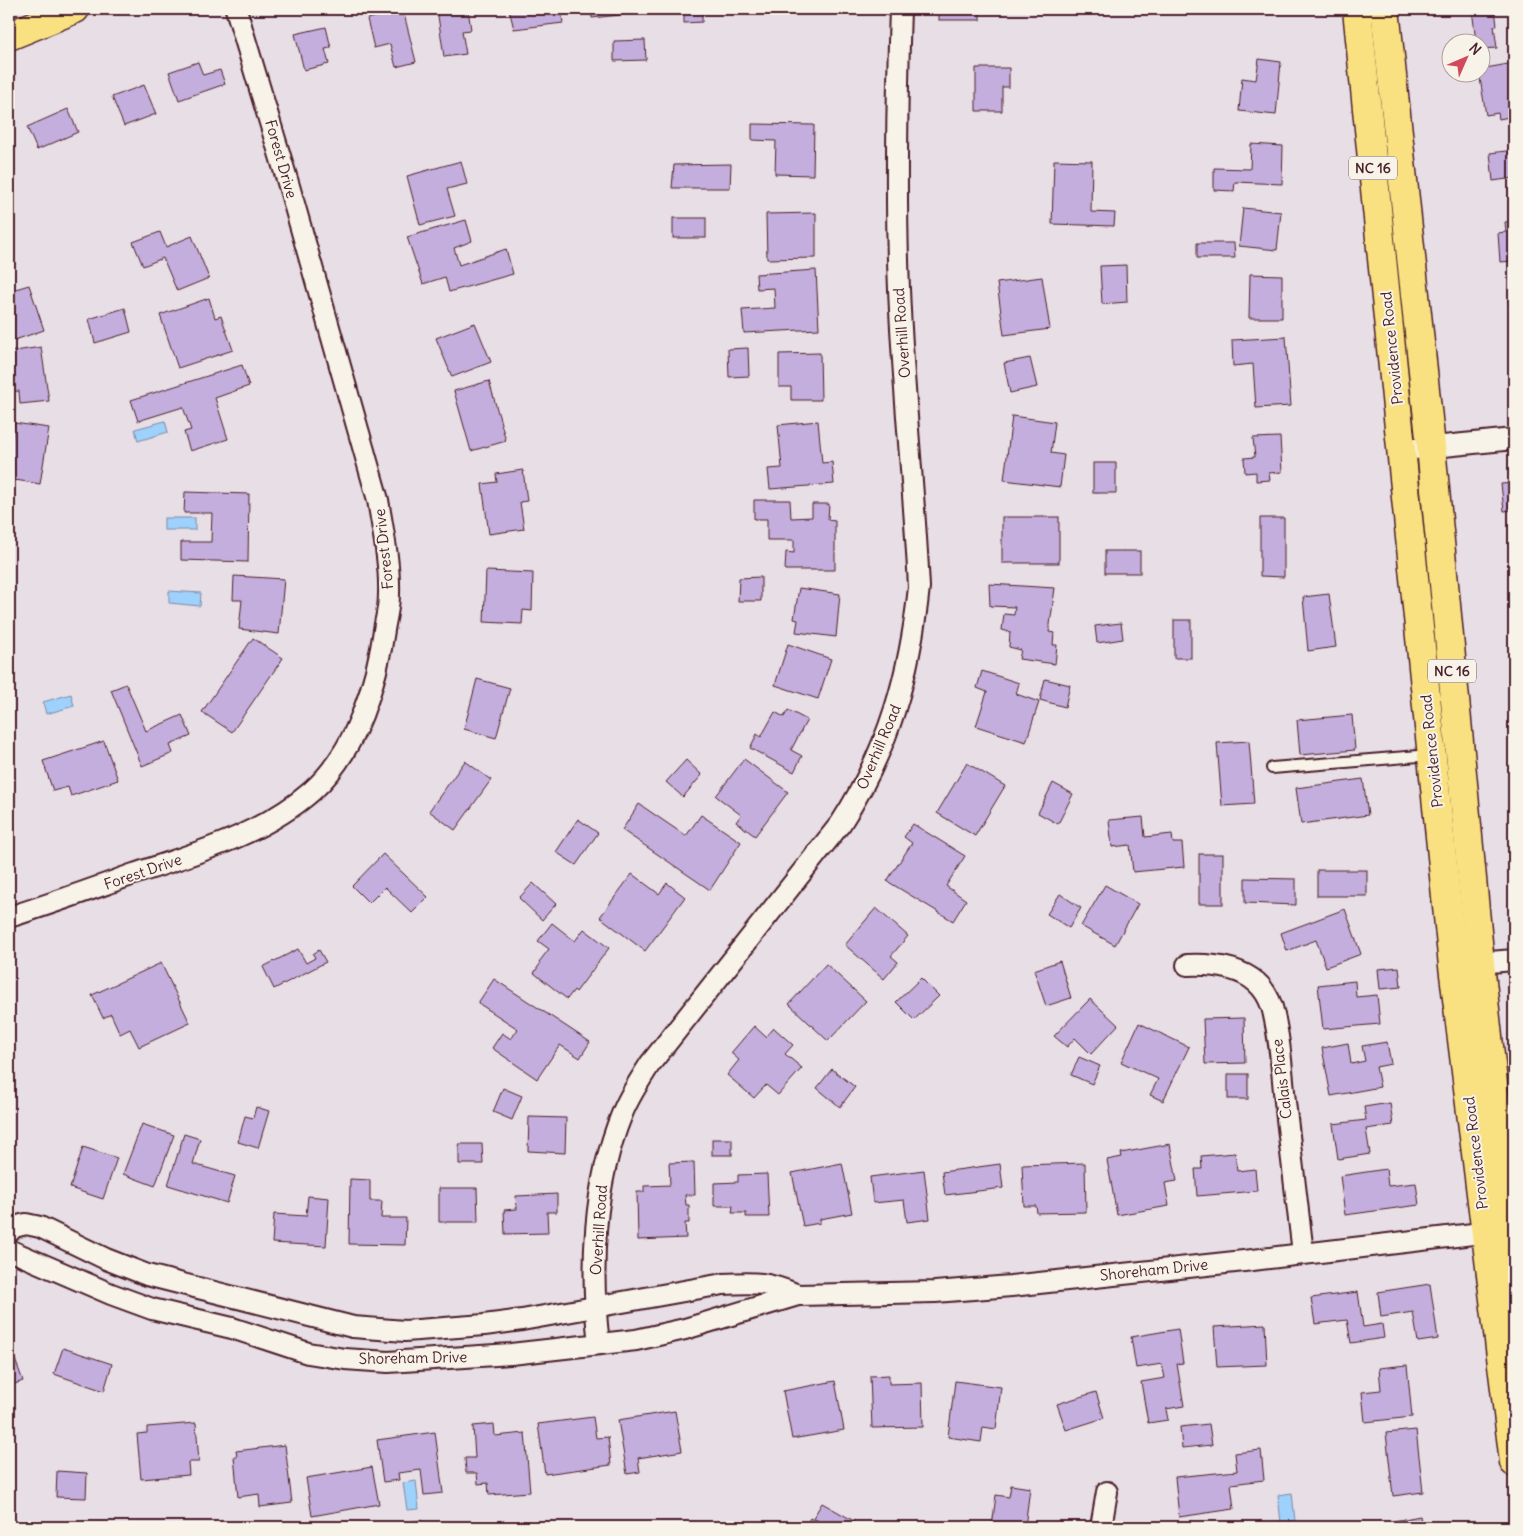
<svg xmlns="http://www.w3.org/2000/svg" width="1523" height="1536" viewBox="0 0 1523 1536" font-family="Delius,sans-serif">
	<style>
		.water { fill: #9ed1fb; stroke: #7c8aa8 }
		.building { fill: #c4aedd; stroke: #4a1f2b }
		.lines { fill: none; stroke-linecap: round; stroke-linejoin: round }
		.service-casing { stroke: #4a1f2b; stroke-width: 14 }
		.minor-casing { stroke: #4a1f2b; stroke-width: 24 }
		.primary-casing { stroke: #4a1f2b; stroke-width: 31 }
		.service { stroke: #f7f3e8; stroke-width: 10 }
		.minor { stroke: #f7f3e8; stroke-width: 20 }
		.primary { stroke: #f9e181; stroke-width: 28 }
		.labels { text-anchor: middle; stroke-width: 4; stroke-linejoin: round; paint-order: stroke }
		.shield { fill: #f7f3e8; stroke: #7e5f64; stroke-width: 1 }
		.shield-label { font-size: 14px; font-weight: bold; fill: #4a1f2b }
		.street-label { font-size: 15px; fill: #4a1f2b; stroke: #f7f3e8 }
	</style>
	<rect width="100%" height="100%" fill="#e8dee5"/>
	<filter id="ink" filterUnits="userSpaceOnUse"><feTurbulence type="fractalNoise" baseFrequency=".02" numOctaves="2"/><feDisplacementMap in="SourceGraphic" scale="10" xChannelSelector="R" yChannelSelector="G"/><feConvolveMatrix kernelMatrix="1 2 1 2 8 2 1 2 1" color-interpolation-filters="sRGB"/></filter>
	<g filter="url(#ink)">
		<g class="water">
			<path d="M165 421 168 432 138 441 135 429Z"/>
			<rect x="164" y="518" width="31" height="12"/>
			<path d="M169 591 201 593 200 606 169 603Z"/>
			<path d="M71 694 74 706 46 714 43 702Z"/>
			<path d="M416 1481 419 1509 407 1510 403 1483Z"/>
			<path d="M1292 1493 1295 1521 1281 1523 1278 1495Z"/>
		</g>
		<g class="building">
			<path d="M437 9H468L471 30 462 31 466 54 444 57Z"/>
			<path d="M509 9H561L563 23 514 29Z"/>
			<path d="M591 9H619L620 15 592 18Z"/>
			<path d="M659 9H702V22L684 23V10L659 11Z"/>
			<rect x="939" y="9" width="41" height="11"/>
			<path d="M1472 9H1495L1497 26H1494L1497 48 1480 49V42H1476Z"/>
			<path d="M403 10 416 62 396 67 390 44 374 48 367 19Z"/>
			<path d="M326 27 331 48 325 49 329 64 304 70 295 34Z"/>
			<path d="M645 40 646 60 614 61V41Z"/>
			<path d="M1259 59 1281 62 1276 115 1239 111 1242 78 1256 80Z"/>
			<path d="M198 62 203 75 220 70 225 84 179 100 169 72Z"/>
			<path d="M1514 63V87H1512L1514 99V116L1499 119 1498 113 1486 115 1479 72 1480 69Z"/>
			<path d="M976 68H1009V87H1002V111H976Z"/>
			<path d="M144 85 156 114 124 126 112 97Z"/>
			<path d="M68 109 78 132 37 150 27 127Z"/>
			<path d="M752 124 814 125 813 175 775 174 776 141 752 140Z"/>
			<path d="M1251 144 1283 146 1282 184 1235 182 1234 191 1214 190V168L1250 169Z"/>
			<path d="M1514 150V178L1493 181 1490 153Z"/>
			<path d="M1054 160 1092 161 1091 212 1115 213 1114 226 1052 224Z"/>
			<path d="M461 161 467 184 447 189 455 216 420 225 407 176Z"/>
			<path d="M731 164 730 188H672L674 165Z"/>
			<path d="M1243 208 1281 212 1277 250 1239 246Z"/>
			<path d="M816 213V258L767 259 766 214Z"/>
			<rect x="673" y="218" width="33" height="20"/>
			<path d="M466 220 472 241 454 248 459 265 506 249 513 274 449 292 445 277 423 284 407 237Z"/>
			<path d="M1514 221V261L1500 262 1498 233 1506 232 1505 222Z"/>
			<path d="M160 232 166 247 192 236 209 278 177 291 163 258 143 266 133 242Z"/>
			<path d="M1197 243H1234L1235 258H1197Z"/>
			<path d="M1126 265 1127 302 1102 304 1100 266Z"/>
			<path d="M816 270 819 329 744 333 742 310 775 308 774 288 757 289 756 274Z"/>
			<path d="M1250 274 1282 275V318H1249Z"/>
			<path d="M1042 277 1050 329 1004 335 997 283Z"/>
			<path d="M29 285 44 330 9 342V291Z"/>
			<path d="M209 298 215 318 221 316 233 350 178 368 160 315Z"/>
			<path d="M1514 299V335L1508 300Z"/>
			<path d="M125 308 131 332 95 343 89 319Z"/>
			<path d="M475 323 491 362 452 377 436 338Z"/>
			<path d="M1286 337 1291 406 1256 408 1253 364 1233 366 1232 340Z"/>
			<path d="M41 347 49 401 20 404 19 391 9 392V352Z"/>
			<path d="M748 348 749 376 729 377 728 349Z"/>
			<path d="M820 353 821 400H791V387H779V354Z"/>
			<path d="M1509 356H1514V401Z"/>
			<path d="M1030 358 1037 387 1010 393 1004 363Z"/>
			<path d="M242 365 249 386 215 398 228 439 190 451 184 432 191 430 183 407 138 421 131 400Z"/>
			<path d="M489 381 506 441 471 451 454 391Z"/>
			<path d="M1012 416 1055 422 1051 453 1064 455 1060 487 1004 480Z"/>
			<path d="M818 421 822 463 832 462 834 484 770 489 768 469 782 468 778 425Z"/>
			<path d="M14 423 49 428 40 484 9 479V459Z"/>
			<path d="M1280 437 1282 472 1269 473 1270 480 1256 481V472L1245 473 1244 458 1255 457 1253 438Z"/>
			<rect x="1093" y="463" width="23" height="30"/>
			<path d="M523 470 527 501 520 502 524 529 489 534 482 484 497 482 496 474Z"/>
			<path d="M1514 483V510L1504 511 1501 484Z"/>
			<path d="M185 492 249 494 248 562 181 560V542H211L212 513H184Z"/>
			<path d="M754 500H790L791 518 812 517V504H829L828 520 835 521V570H785L786 552 794 553V540H767V519H754Z"/>
			<rect x="1002" y="517" width="57" height="46"/>
			<path d="M1260 518H1284V577L1260 576Z"/>
			<rect x="1105" y="551" width="35" height="22"/>
			<path d="M486 571 533 573 532 611 523 610 522 624 484 622Z"/>
			<path d="M234 576 284 579 279 634 239 629 242 600H233Z"/>
			<path d="M761 577V601H738L739 578Z"/>
			<path d="M989 584 1055 588 1049 632 1054 633 1053 645H1057L1055 664 1019 659 1021 650 1009 647 1010 632 1002 630 1004 614 1014 615 1015 607 990 606Z"/>
			<path d="M799 588 840 594 836 637 796 632 798 620 794 619Z"/>
			<path d="M1329 594 1336 647 1308 651 1303 597Z"/>
			<rect x="1174" y="620" width="17" height="38"/>
			<path d="M1121 623 1123 639 1097 643 1095 626Z"/>
			<path d="M253 638 283 658 232 732 202 712Z"/>
			<path d="M788 644 831 659 818 699 775 685Z"/>
			<path d="M982 671 1019 683 1016 694 1039 702 1026 742 976 726 987 692 977 688Z"/>
			<path d="M477 679 510 688 496 738 464 729Z"/>
			<path d="M1045 679 1070 685 1065 707 1040 700Z"/>
			<path d="M126 684 146 731 182 715 191 736 170 745 173 753 142 766 111 690Z"/>
			<path d="M788 710 807 720 791 750 802 756 794 772 750 748 757 734 761 737 775 712 784 717Z"/>
			<path d="M1352 715 1355 750 1300 755 1297 720Z"/>
			<path d="M104 741 118 780 71 796 68 787 53 791 43 761Z"/>
			<path d="M1249 741 1254 804 1222 806 1217 743Z"/>
			<path d="M744 759 788 792 755 836 736 822 741 815 716 796Z"/>
			<path d="M686 760 702 775 683 797 666 782Z"/>
			<path d="M465 761 491 780 455 830 429 811Z"/>
			<path d="M967 763 1005 786 975 836 937 813Z"/>
			<path d="M1363 779 1368 815 1301 824 1296 788Z"/>
			<path d="M1053 783 1073 794 1058 824 1038 813Z"/>
			<path d="M639 804 686 836 701 815 741 842 710 890 622 830Z"/>
			<path d="M1143 817 1145 837 1172 834 1173 843H1182L1184 867 1133 872 1130 845 1112 847 1109 820Z"/>
			<path d="M578 819 598 833 576 865 556 852Z"/>
			<path d="M913 824 965 856 946 886 966 900 953 921 887 881 912 843 904 837Z"/>
			<path d="M383 854 428 897 412 913 385 887 369 903 352 886Z"/>
			<rect x="1199" y="854" width="24" height="50"/>
			<rect x="1317" y="870" width="50" height="26"/>
			<path d="M632 874 659 894 667 883 685 897 645 951 600 917Z"/>
			<path d="M1245 878 1296 879V905L1245 903Z"/>
			<path d="M533 883 556 904 542 920 519 898Z"/>
			<path d="M1105 885 1138 904 1115 945 1081 926Z"/>
			<path d="M1060 894 1081 908 1069 928 1047 914Z"/>
			<path d="M876 908 908 936 891 956 898 962 884 979 845 945Z"/>
			<path d="M1345 909 1361 954 1326 967 1316 940 1287 951 1281 933Z"/>
			<path d="M552 923 575 941 584 929 609 948 576 992 574 990 567 999 534 973 540 964 539 962 549 949 538 941Z"/>
			<path d="M298 949 306 963 315 958 313 954 319 950 326 962 274 989 263 967Z"/>
			<path d="M1060 961 1071 998 1046 1006 1034 970Z"/>
			<path d="M161 963 190 1023 139 1047 130 1029 120 1034 111 1014 103 1018 92 995Z"/>
			<path d="M826 964 866 1001 828 1041 789 1004Z"/>
			<path d="M1399 967 1401 987 1380 989 1378 969Z"/>
			<path d="M921 978 939 996 914 1020 896 1002Z"/>
			<path d="M494 979 590 1042 580 1058 560 1045 537 1079 492 1048 502 1033 511 1039 518 1029 478 1003Z"/>
			<path d="M1355 981 1356 997 1377 995 1380 1024 1323 1029 1318 985Z"/>
			<path d="M1090 999 1118 1025 1091 1054 1075 1038 1067 1047 1054 1036Z"/>
			<path d="M1244 1018 1245 1063 1205 1064 1203 1019Z"/>
			<path d="M1139 1023 1189 1047 1163 1101 1150 1095 1158 1079 1121 1062Z"/>
			<path d="M754 1026 766 1037 774 1028 793 1045 785 1054 802 1068 778 1095 766 1085 754 1098 727 1075 739 1060 731 1053Z"/>
			<path d="M1387 1042 1391 1064 1376 1067 1380 1087 1331 1096 1322 1048 1348 1043 1351 1064 1365 1061 1362 1046Z"/>
			<path d="M1079 1057 1100 1066 1092 1084 1071 1075Z"/>
			<path d="M832 1069 855 1087 840 1107 817 1088Z"/>
			<rect x="1228" y="1074" width="20" height="25"/>
			<path d="M503 1088 522 1096 512 1120 493 1112Z"/>
			<path d="M1390 1103 1393 1125 1366 1129 1370 1154 1338 1159 1333 1124 1366 1120 1364 1107Z"/>
			<path d="M256 1107 269 1111 258 1148 238 1142 245 1116 253 1118Z"/>
			<path d="M529 1117 566 1118 565 1153 528 1151Z"/>
			<path d="M142 1124 174 1135 155 1186 123 1174Z"/>
			<path d="M184 1134 200 1139 193 1164 235 1176 227 1203 168 1185Z"/>
			<rect x="712" y="1139" width="20" height="16"/>
			<path d="M459 1144H482L483 1164H459Z"/>
			<path d="M1170 1144 1177 1181 1165 1183 1169 1206 1117 1215 1107 1160 1122 1157 1121 1153Z"/>
			<path d="M83 1147 117 1158 103 1199 70 1188Z"/>
			<path d="M1235 1153 1237 1171 1255 1169 1257 1191 1197 1196 1195 1169H1202L1201 1156Z"/>
			<path d="M694 1162 695 1195H685L686 1205H689V1223H685L686 1238 638 1240 637 1192H644V1186L670 1185 669 1163Z"/>
			<path d="M842 1163 852 1213 820 1219V1223L803 1226 792 1173Z"/>
			<path d="M1085 1163 1086 1212 1037 1213 1036 1206H1024L1022 1165Z"/>
			<path d="M1000 1164 1003 1188 945 1195 942 1172Z"/>
			<path d="M1386 1169 1388 1186 1416 1183 1419 1205 1345 1215 1340 1176Z"/>
			<path d="M924 1170 930 1219 907 1222 904 1200 873 1203 870 1177Z"/>
			<path d="M767 1174 769 1217H746V1213H732L733 1206H714V1183L738 1182V1175Z"/>
			<path d="M350 1179 370 1180V1201H382L381 1218H406L405 1245 349 1244Z"/>
			<path d="M439 1188H477L478 1222H439Z"/>
			<path d="M557 1194V1212H547L548 1233 505 1234 504 1210 517 1209 516 1196Z"/>
			<path d="M308 1196 329 1198 326 1246 272 1243 274 1214 306 1216Z"/>
			<path d="M1430 1284 1438 1339 1418 1342 1413 1312 1381 1317 1378 1292Z"/>
			<path d="M1358 1292 1363 1327 1382 1324 1384 1338 1351 1343 1347 1320 1315 1324 1311 1298Z"/>
			<path d="M1265 1324 1267 1365 1217 1367 1214 1327Z"/>
			<path d="M1178 1329 1183 1363 1177 1364 1184 1406 1166 1409 1168 1420 1148 1423 1141 1382 1165 1378 1162 1364 1136 1368 1131 1337Z"/>
			<path d="M63 1348 112 1364 104 1391 54 1374Z"/>
			<path d="M13 1354 23 1381 9 1386V1356Z"/>
			<path d="M1407 1365 1412 1417 1365 1422 1362 1392 1381 1390 1379 1368Z"/>
			<path d="M889 1375V1384L922 1383 923 1427 872 1428 870 1376Z"/>
			<path d="M835 1381 844 1430 792 1439 783 1391Z"/>
			<path d="M955 1381 1001 1387 996 1429 983 1427 981 1442 948 1437Z"/>
			<path d="M1096 1392 1104 1418 1066 1430 1057 1404Z"/>
			<path d="M675 1411 682 1451 638 1458 640 1472 627 1474 618 1420Z"/>
			<path d="M593 1417 596 1438 608 1437 611 1465 545 1474 538 1424Z"/>
			<path d="M196 1423 199 1462H188L189 1475 141 1479 137 1434 147 1433V1427Z"/>
			<path d="M494 1424 495 1436 525 1433 530 1492 489 1495 488 1483 478 1484 477 1473H466L465 1458H475L473 1426Z"/>
			<path d="M1209 1424 1212 1445 1182 1448 1180 1427Z"/>
			<path d="M1416 1430 1423 1492 1393 1496 1386 1433Z"/>
			<path d="M435 1432 443 1493 424 1495 421 1470 398 1473 399 1480 383 1482 377 1440Z"/>
			<path d="M285 1445 292 1503 260 1507 259 1494 238 1497 234 1457H237L236 1451Z"/>
			<path d="M1261 1450 1264 1480 1231 1484 1234 1509 1179 1517 1175 1477 1237 1471 1235 1453Z"/>
			<path d="M372 1467 379 1504 312 1516 306 1478Z"/>
			<path d="M57 1471 87 1473 86 1498 56 1497Z"/>
			<path d="M1011 1485 1030 1488 1025 1527H992L996 1495 1009 1497Z"/>
			<path d="M822 1503 854 1521 851 1527H830L813 1518Z"/>
			<path d="M1420 1516 1422 1527H1395L1394 1521Z"/>
			<path d="M810 1518 827 1527H805Z"/>
			<path d="M421 1520 422 1527H389V1525Z"/>
		</g>
		<g class="lines">
			<defs>
				<path id="service" d="M1272 768 1431 755"/>
				<g id="minor">
					<path d="M1403 450 1514 439"/>
					<path d="M9 917C51 904 92 889 134 874 196 853 262 835 312 791 357 751 377 682 385 624 387 615 389 604 389 594 390 563 383 531 378 500L289 186 236 9"/>
					<path d="M1466 964 1514 960"/>
					<path d="M1187 965C1210 964 1237 966 1256 982 1263 988 1269 998 1272 1007 1280 1037 1282 1071 1285 1102 1291 1152 1297 1203 1303 1253"/>
					<path d="M9 1232 14 1227 26 1224 40 1227 106 1259 147 1275 353 1327 405 1331 484 1325 522 1320 723 1284C756 1282 767 1282 798 1295"/>
					<path d="M9 1250 111 1294 152 1309 232 1328 308 1353 345 1359 388 1362 511 1354 636 1340 685 1329 798 1295 935 1292 1011 1286 1244 1261 1498 1231"/>
					<path d="M599 1344C590 1269 593 1185 622 1114 629 1096 640 1080 650 1064L841 823C889 749 910 674 919 587 914 488 903 388 899 289 895 195 897 102 900 9"/>
					<path d="M1101 1527 1107 1492"/>
				</g>
				<g id="primary">
					<path d="M1357 9 1453 966 1514 1462"/>
					<path d="M1385 9 1431 447 1480 963 1514 1277"/>
					<path d="M9 36 75 9"/>
				</g>
			</defs>
			<use href="#service" class="service-casing"/>
			<use href="#minor" class="minor-casing"/>
			<use href="#primary" class="primary-casing"/>
			<use href="#service" class="service"/>
			<use href="#minor" class="minor"/>
			<use href="#primary" class="primary"/>
		</g>
	</g>
	<g class="labels">
		<g class="shield">
			<rect x="1349" y="156.5" width="48" height="23" rx="4"/>
			<rect x="1428" y="659.5" width="48" height="23" rx="4"/>
		</g>
		<g class="shield-label">
			<text x="1373" y="173">NC 16</text>
			<text x="1452" y="676">NC 16</text>
		</g>
		<g class="street-label">
			<text transform="translate(281 159) rotate(74)" y="5">Forest Drive</text>
			<text transform="translate(902 333) rotate(-94)" y="5">Overhill Road</text>
			<text transform="translate(1392 348) rotate(-96)" y="5">Providence Road</text>
			<text transform="translate(384 549) rotate(-96)" y="5">Forest Drive</text>
			<text transform="translate(879 747) rotate(-67)" y="5">Overhill Road</text>
			<text transform="translate(1432 751) rotate(-96)" y="5">Providence Road</text>
			<text transform="translate(143 872) rotate(-19)" y="5">Forest Drive</text>
			<text transform="translate(1282 1079) rotate(-97)" y="5">Calais Place</text>
			<text transform="translate(1476 1153) rotate(-97)" y="5">Providence Road</text>
			<text transform="translate(599 1230) rotate(-86)" y="5">Overhill Road</text>
			<text transform="translate(1154 1270) rotate(-6)" y="5">Shoreham Drive</text>
			<text transform="translate(413 1358) rotate(-1)" y="5">Shoreham Drive</text>
		</g>
	</g>
	<rect width="1523" height="1536" fill="none" stroke="#f7f3e8" stroke-width="30"/>
	<rect x="15" y="15" width="1493" height="1506" fill="none" stroke="#4a1f2b" stroke-width="2" filter="url(#ink)"/>
	<g transform="translate(1466 58) rotate(45)"><circle r="24" fill="#f7f3e8" stroke="#b29e9c"/>
	<path d="M0-4L9 19L0 12L-9 19Z" fill="#d1495b"/>
	<text y="-8" font-size="14" font-weight="bold" text-anchor="middle" fill="#4a1f2b">N</text>
	</g>
</svg>
